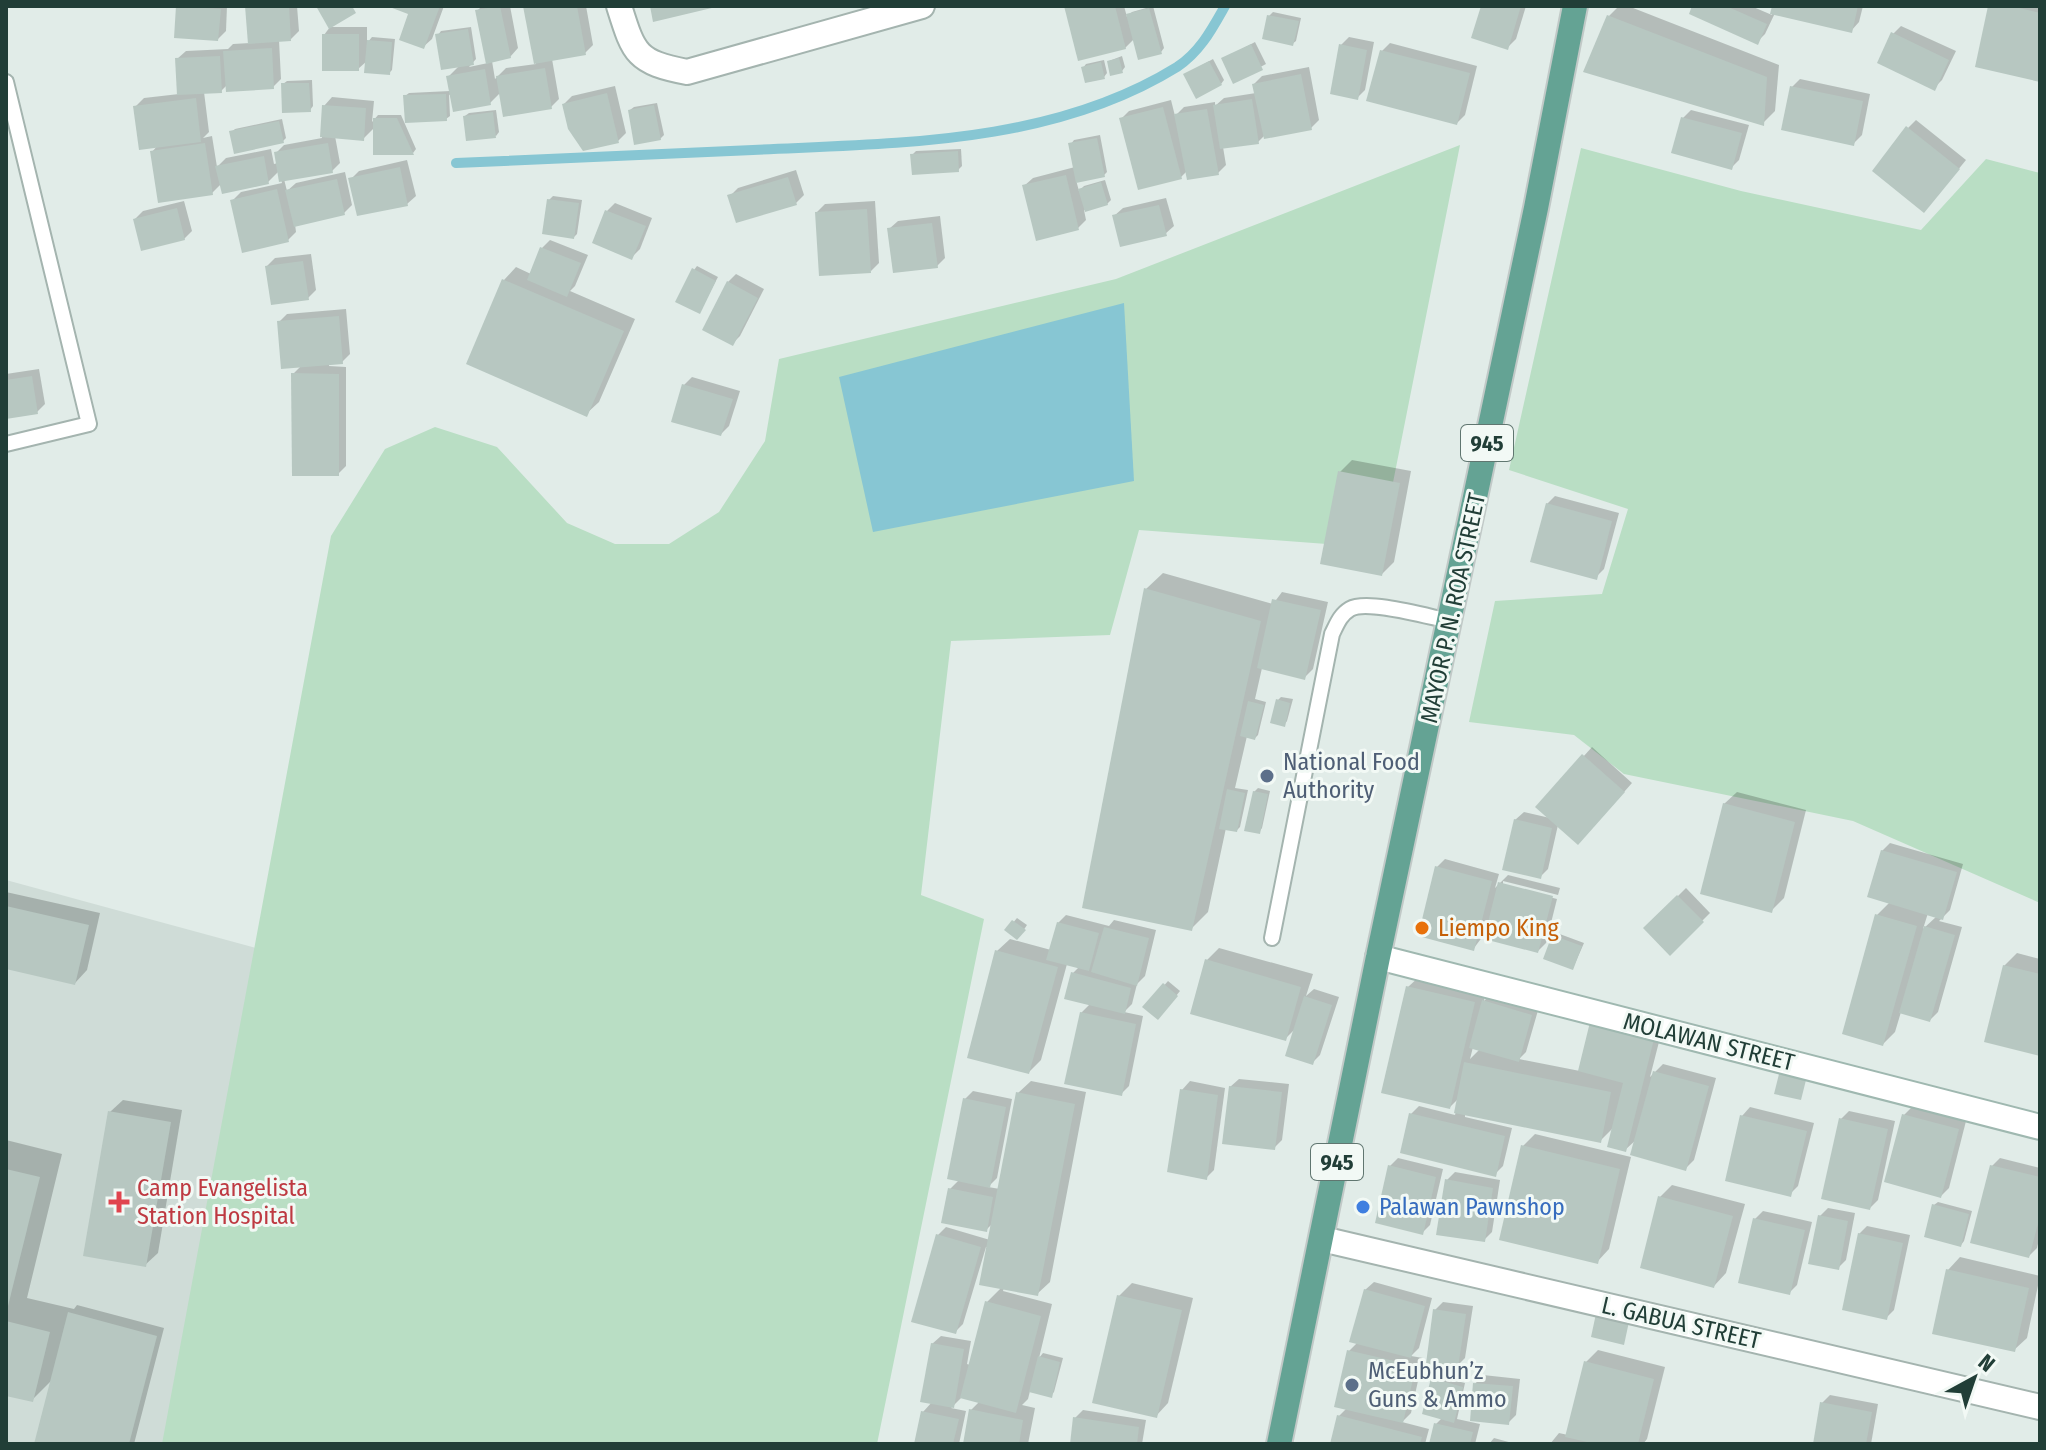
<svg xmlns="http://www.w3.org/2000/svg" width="2046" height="1450" viewBox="0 0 2046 1450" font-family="'Fira Sans Condensed',sans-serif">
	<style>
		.built { fill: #cfdcd7 }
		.green { fill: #b9dec4 }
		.water { fill: #87c6d3 }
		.shadow { fill: #0003; fill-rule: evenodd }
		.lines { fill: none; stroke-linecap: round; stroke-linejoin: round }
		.stream { stroke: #87c6d3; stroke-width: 10 }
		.building { fill: #b7c7c1 }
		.lane-casing { stroke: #a4b4af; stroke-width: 18 }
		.street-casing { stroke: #a4b4af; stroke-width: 28 }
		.secondary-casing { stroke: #9fb8b0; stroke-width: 28 }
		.primary-casing { stroke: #c1c9c7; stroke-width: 28 }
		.lane { stroke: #fff; stroke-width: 14 }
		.street { stroke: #fff; stroke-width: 24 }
		.secondary { stroke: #fff; stroke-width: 24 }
		.primary { stroke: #64a394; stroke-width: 24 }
		.service-dot { fill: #5c6f8a; stroke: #f2f9f5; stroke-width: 3 }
		.food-dot { fill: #e8710a; stroke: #f2f9f5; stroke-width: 3 }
		.health-dot { fill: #e0444e; stroke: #f2f9f5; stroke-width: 3 }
		.shop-dot { fill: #3f7fe0; stroke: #f2f9f5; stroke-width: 3 }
		.labels { text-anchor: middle; stroke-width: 6; stroke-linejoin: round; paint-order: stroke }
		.shield { fill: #f2f9f5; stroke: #607670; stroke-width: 2 }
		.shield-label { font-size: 22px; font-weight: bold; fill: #213e37 }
		.street-label { font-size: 24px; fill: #213e37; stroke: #f2f9f5 }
		.service-label { font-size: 24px; fill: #4e5e75; stroke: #f2f9f5; text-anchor: start }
		.food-label { font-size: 24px; fill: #c56008; stroke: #f2f9f5; text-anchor: start }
		.health-label { font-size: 24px; fill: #be3a42; stroke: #f2f9f5; text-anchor: start }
		.shop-label { font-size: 24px; fill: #366cbe; stroke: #f2f9f5; text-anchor: start }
	</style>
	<rect width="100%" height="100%" fill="#e1ece8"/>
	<path class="built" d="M6 880 296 959 166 1444H6Z"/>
	<g class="green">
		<path d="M1460 145 1380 548 1139 530 1110 635 951 641 921 895 984 919 877 1444H162L331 536 385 449 435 427 497 447 567 523 615 544H669L719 512 765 441 779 359 1116 279Z"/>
		<path d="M1581 148 1741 191 1921 230 1986 159 2040 173V903L1853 821 1624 774 1574 735 1469 722 1495 601 1602 594 1628 509 1509 470Z"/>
	</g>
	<path class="water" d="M1124 303 1134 481 873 532 839 377Z"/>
	<g class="shadow">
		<path d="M178 6H227L226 31 218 39 176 36Z"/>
		<path d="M247 6H297L299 31 291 39 279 40 281 79 273 87 228 84 221 91 204 92 209 132 203 138 212 136 217 167 226 158 271 149 274 164 278 163 276 153 284 145 322 138 324 106 332 97 374 101 372 122 378 115H401L416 149 413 153 375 127 364 138 335 136 340 163 332 171 284 179 287 191 296 183 345 172 352 205 344 213 295 224 296 232 288 240 233 200 241 192 282 183 279 171 268 182 222 183 212 193 152 152 158 145 136 106 144 98 179 94 177 59 186 51 228 49 233 44 250 43Z"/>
		<path d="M392 6H444L432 39 423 47 411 13Z"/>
		<path d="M482 6H510L518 48 510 57 492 61 495 79 506 68 536 64 525 6H586L593 45 585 53 552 59 559 99 551 107 501 92 490 103 451 94 449 95 450 116 446 119 405 96 409 93 450 91 448 77 460 65 438 35 441 31 471 27 476 59 469 67 488 63 477 11Z"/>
		<path d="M1066 6H1124L1127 17 1132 12 1153 6 1164 48 1161 52 1135 38 1125 48Z"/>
		<path d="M1483 6H1526L1516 39 1508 47Z"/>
		<path d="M1619 6H1628L1779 65 1775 111 1763 123 1586 70 1609 16Z"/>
		<path d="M1694 6H1751L1772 15 1774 6H1863L1859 22 1851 31 1775 13 1765 34 1757 42Z"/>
		<path d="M1990 6H2040V80Z"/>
		<path d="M1273 12 1301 18 1296 41 1292 44 1269 16Z"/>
		<path d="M1901 26 1956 51 1942 80 1934 88 1893 34Z"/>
		<path d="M330 27H367V43L372 37 395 39 392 70 389 73 367 61 358 69 324 35Z"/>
		<path d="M1349 37 1374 42 1365 90 1357 98 1341 45Z"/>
		<path d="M1255 42 1266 64 1234 81 1223 59Z"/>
		<path d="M1390 43 1477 66 1465 115 1457 123 1382 51Z"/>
		<path d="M1122 56 1125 67 1122 71 1109 61Z"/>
		<path d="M1213 59 1224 80 1221 84 1186 74Z"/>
		<path d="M1104 60 1107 73 1104 77 1083 68 1086 64Z"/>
		<path d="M1309 67 1319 120 1311 128 1266 134 1258 142 1223 147 1226 165 1218 173 1187 171 1181 177 1121 119 1129 111 1171 100 1175 116 1184 107 1215 102V106L1224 98 1256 93 1254 84 1262 76Z"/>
		<path d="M1800 79 1870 94 1862 135 1854 143 1792 87Z"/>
		<path d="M312 80 313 106 310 110 283 84 287 81Z"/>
		<path d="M615 86 626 133 618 141 564 104 572 96Z"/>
		<path d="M657 103 664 135 660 139 630 110 634 107Z"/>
		<path d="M496 110 499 132 496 136 465 116 469 113Z"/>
		<path d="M1691 110 1749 125 1739 160 1731 168 1683 118Z"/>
		<path d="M282 119 286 138 283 141 232 132 235 129Z"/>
		<path d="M1916 120 1966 160 1932 202 1908 128Z"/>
		<path d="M1100 135 1107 172 1104 175 1076 180 1079 191 1084 186 1105 180 1111 200 1107 204 1084 210 1086 220 1078 228 1024 186 1033 178 1075 167 1071 144 1074 140Z"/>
		<path d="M961 149 962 166 958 170 912 155 916 151Z"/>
		<path d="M407 160 416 196 407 204 351 179 359 171Z"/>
		<path d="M796 170 804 195 796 203 730 196 738 188Z"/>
		<path d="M553 196 582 200 577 234 574 237 549 200Z"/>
		<path d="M1166 198 1174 226 1165 234 1114 216 1123 208Z"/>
		<path d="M184 201 192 231 184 239 135 219 143 211Z"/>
		<path d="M875 201 879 263 871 271 817 212 825 204Z"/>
		<path d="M615 203 652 218 640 249 632 257 594 242 607 211Z"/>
		<path d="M940 216 945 258 937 266 889 229 898 221Z"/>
		<path d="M550 240 588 255 575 286 570 291 635 319 599 402 586 414 469 363 504 280 516 267 531 274 542 248Z"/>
		<path d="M311 254 316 290 308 298 267 266 275 258Z"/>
		<path d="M697 266 718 277 699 312 694 270Z"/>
		<path d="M736 274 764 289 740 336 732 344 728 282Z"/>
		<path d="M346 309 350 354 342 362 329 363V366L346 367V466L338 474 293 374 302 365 279 322 287 314Z"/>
		<path d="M39 369 45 404 37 412 6 417V374Z"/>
		<path d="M692 377 740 391 729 426 721 434 684 385Z"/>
		<path d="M1352 460 1411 471 1394 562 1382 574 1340 472Z"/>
		<path d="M1555 496 1619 513 1604 569 1596 577 1547 504Z"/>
		<path d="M1163 573 1273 604 1282 592 1328 602 1313 669 1305 677 1262 668 1255 699 1266 702 1258 735 1255 738 1247 736 1235 788 1248 790 1240 827 1237 830 1226 828 1208 912 1191 929 1146 589Z"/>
		<path d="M1281 697 1293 699 1287 721 1284 725 1278 700Z"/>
		<path d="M1592 747 1632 783 1586 835 1558 825 1548 869 1540 877 1515 820 1524 812 1550 818 1538 807Z"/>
		<path d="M1258 788 1270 791 1262 828 1259 832 1254 792Z"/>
		<path d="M1737 792 1806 810 1784 898 1772 910 1724 804Z"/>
		<path d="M1890 843 1963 864 1950 910 1939 921 1962 927 1938 1012 1930 1020 1901 1012 1895 1032 1883 1044 1877 915 1890 902 1882 851ZM1928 913 1937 916 1923 929Z"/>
		<path d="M1445 859 1499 874 1495 888 1508 875 1560 888 1558 895 1503 881V885L1557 899 1546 943 1538 951 1483 936 1474 948 1437 867Z"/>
		<path d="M1686 888 1710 913 1670 953 1646 928Z"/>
		<path d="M6 892 100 913 87 970 75 983 6 966Z"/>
		<path d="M1066 915 1109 926 1114 920 1156 930 1145 976 1137 984 1132 1004 1124 1012 1143 1016 1129 1086 1121 1094 1081 1013 1091 1003 1073 973 1079 967 1067 964 1041 1060 1029 1072 997 951 1010 939 1051 950 1058 923Z"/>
		<path d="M1017 918 1027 925 1021 934 1007 930Z"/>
		<path d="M1557 933 1584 943 1573 968 1553 936Z"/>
		<path d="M1219 948 1313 974 1306 996 1314 989 1339 997 1320 1055 1312 1063 1296 1028 1285 1039 1207 960Z"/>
		<path d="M2017 953 2040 959V1054L2004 966Z"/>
		<path d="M1421 975 1486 990 1484 1001 1492 993 1539 1007 1526 1052 1519 1059 1580 1071 1593 1019 1660 1038 1650 1077 1663 1064 1716 1078 1694 1160 1686 1168 1637 1139 1625 1150 1613 1128 1600 1141 1465 1113V1117L1512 1128 1503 1166 1495 1174 1411 1114 1419 1106 1455 1115 1459 1098 1450 1107 1408 987ZM1473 1047 1480 1049 1470 1059Z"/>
		<path d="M1168 981 1180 991 1158 1018 1145 1007Z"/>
		<path d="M1239 1079 1289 1084 1282 1140 1274 1148 1230 1087Z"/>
		<path d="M1031 1081 1086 1092 1050 1282 1037 1294 1004 1287 1003 1291 1052 1304 1039 1358 1043 1353 1063 1358 1054 1392 1051 1395 1030 1391 1028 1399 1022 1405 1035 1408 1028 1444H965L971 1410 980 1401 962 1397 951 1408 966 1411 959 1444H916L923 1412 932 1402V1344L941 1336 971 1341 967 1364 970 1365 987 1302 1002 1287 989 1247H986L963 1324 955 1332 938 1235 946 1227 990 1240 993 1223 986 1230 950 1189 959 1180 965 1099 973 1091 1012 1099 997 1178 988 1187 1000 1189 1018 1093Z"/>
		<path d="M1190 1081 1225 1088 1214 1170 1206 1178 1182 1090Z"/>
		<path d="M123 1100 182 1110 158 1253 145 1265 110 1112Z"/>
		<path d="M1750 1107 1814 1123 1798 1186 1790 1194 1742 1116Z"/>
		<path d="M1912 1107 1966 1121 1949 1188 1941 1196 1904 1115Z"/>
		<path d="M1849 1111 1895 1121 1878 1200 1870 1208 1841 1119Z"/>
		<path d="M1535 1134 1631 1157 1609 1249 1597 1262 1523 1146Z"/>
		<path d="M6 1140 62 1154 27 1298 74 1309 77 1305 164 1328 134 1444H36L52 1380 32 1400 6 1394Z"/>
		<path d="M1398 1158 1443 1169 1430 1225 1422 1233 1390 1166Z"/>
		<path d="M2000 1158 2040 1168V1235L2037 1248 2029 1256 1992 1166Z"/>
		<path d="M1455 1172 1500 1180 1492 1232 1484 1240 1447 1180Z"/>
		<path d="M1672 1185 1745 1204 1726 1273 1714 1286 1660 1197Z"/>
		<path d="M1938 1202 1972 1211 1964 1241 1961 1245 1934 1205Z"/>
		<path d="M1828 1208 1855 1213 1846 1260 1838 1268 1820 1216Z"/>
		<path d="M1763 1211 1812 1222 1797 1285 1789 1293 1755 1219Z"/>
		<path d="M1867 1226 1910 1235 1894 1310 1886 1318 1859 1234Z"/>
		<path d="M1960 1257 2040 1276 2027 1338 2014 1350 1948 1270Z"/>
		<path d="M1374 1282 1432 1298 1419 1348 1411 1356 1423 1358 1411 1413 1402 1422 1429 1429 1425 1444H1332L1339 1416 1347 1408 1349 1351 1358 1342 1365 1290Z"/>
		<path d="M1132 1283 1193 1298 1168 1403 1156 1416 1119 1296Z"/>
		<path d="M1443 1302 1473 1306 1465 1358 1457 1366 1435 1310Z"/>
		<path d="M1598 1350 1665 1367 1647 1439 1643 1444H1550L1559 1433 1568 1435 1586 1362Z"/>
		<path d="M1483 1375 1520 1379 1516 1415 1508 1423 1475 1384Z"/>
		<path d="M1436 1376 1465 1383 1457 1419 1480 1424 1475 1444H1431L1436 1424 1442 1418 1432 1379Z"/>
		<path d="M1830 1395 1878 1404 1871 1444H1815L1822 1403Z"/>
		<path d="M1083 1410 1146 1420 1142 1444H1072L1075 1418Z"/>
		<path d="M1494 1438 1516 1444H1489Z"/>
	</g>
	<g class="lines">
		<path class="stream" d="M456 163C555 158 654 154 753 150 896 143 1051 145 1177 67 1200 52 1212 29 1225 6"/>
	</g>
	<g class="building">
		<path d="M176 6 221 9 218 41 174 38Z"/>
		<path d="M245 6H289L291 41 248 44Z"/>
		<path d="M316 6H352L356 13 329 29Z"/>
		<path d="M387 6H440L424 49 399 40 408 14Z"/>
		<path d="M500 6 511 58 486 64 475 10Z"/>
		<path d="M523 6H577L586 55 534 64Z"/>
		<path d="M650 6H716V7L653 22Z"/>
		<path d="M1064 6H1115L1126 49 1078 61Z"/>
		<path d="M1481 6H1521L1508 50 1471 38Z"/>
		<path d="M1692 6H1726L1767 24 1758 45 1689 14Z"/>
		<path d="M1772 6H1858L1852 33 1770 14Z"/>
		<path d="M1988 6H2011L2040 13V82L1975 67Z"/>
		<path d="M1149 8 1162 54 1138 60 1126 14Z"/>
		<path d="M1267 15 1299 21 1293 46 1262 39Z"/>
		<path d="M1607 15 1767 77 1764 126 1583 72Z"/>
		<path d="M468 29 474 65 441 70 435 34Z"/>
		<path d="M1891 32 1949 60 1935 91 1877 63Z"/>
		<rect x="322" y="34" width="37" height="37"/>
		<path d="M367 40 392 42 390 75 364 73Z"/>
		<path d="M1251 44 1263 70 1233 84 1221 58Z"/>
		<path d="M1339 44 1367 50 1358 100 1330 94Z"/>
		<path d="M272 48 274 89 226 92 223 51Z"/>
		<path d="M1380 50 1470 73 1457 125 1366 101Z"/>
		<path d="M220 56 222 93 177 95 175 58Z"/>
		<path d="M1119 58 1123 73 1110 76 1107 61Z"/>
		<path d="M1209 61 1222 85 1196 99 1183 74Z"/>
		<path d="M1101 62 1105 79 1085 83 1081 67Z"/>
		<path d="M545 68 552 109 503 117 496 76Z"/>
		<path d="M485 69 491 105 453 112 446 76Z"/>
		<path d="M1301 74 1312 130 1264 139 1252 84Z"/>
		<path d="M281 83H309L311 112 282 113Z"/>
		<path d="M1790 86 1863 101 1854 146 1781 130Z"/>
		<path d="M607 93 619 143 583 151 568 129 562 104Z"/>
		<path d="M446 94 447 121 405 123 403 95Z"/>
		<path d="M196 98 201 142 139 150 133 106Z"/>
		<path d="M1252 99 1259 144 1220 149 1213 105Z"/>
		<path d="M322 105 366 108 364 141 320 137Z"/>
		<path d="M654 105 661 140 634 145 628 110Z"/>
		<path d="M1163 107 1182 179 1138 190 1119 118Z"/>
		<path d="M1207 109 1219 175 1187 180 1174 114Z"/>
		<path d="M493 112 496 138 466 141 463 116Z"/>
		<path d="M1681 117 1742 133 1732 170 1671 153Z"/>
		<path d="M373 118H397L414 155H373Z"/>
		<path d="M279 121 284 143 234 154 229 131Z"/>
		<path d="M1906 126 1960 169 1924 213 1872 171Z"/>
		<path d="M1097 138 1105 177 1076 183 1068 143Z"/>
		<path d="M205 143 213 195 158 203 150 151Z"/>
		<path d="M328 143 333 173 279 182 274 152Z"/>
		<path d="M958 151 959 172 912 175 910 154Z"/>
		<path d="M264 156 269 184 222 194 215 166Z"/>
		<path d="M400 167 408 206 357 216 348 178Z"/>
		<path d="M1066 175 1079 230 1036 241 1022 185Z"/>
		<path d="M788 177 797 205 736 223 727 195Z"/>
		<path d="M337 179 345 215 294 227 285 190Z"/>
		<path d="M1101 182 1108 205 1085 212 1078 189Z"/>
		<path d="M277 189 289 242 242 253 230 200Z"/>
		<path d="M547 199 579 203 574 239 542 234Z"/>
		<path d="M1159 205 1167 236 1120 247 1112 215Z"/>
		<path d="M177 208 185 240 141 251 133 219Z"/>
		<path d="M867 209 871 273 819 276 815 212Z"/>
		<path d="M605 210 646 226 632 260 592 243Z"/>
		<path d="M932 223 938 268 893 273 887 228Z"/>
		<path d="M540 247 581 263 567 297 527 280Z"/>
		<path d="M303 261 309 300 271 305 265 266Z"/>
		<path d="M692 268 716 281 700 314 675 302Z"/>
		<path d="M502 279 624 331 587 417 466 364Z"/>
		<path d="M727 281 758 298 733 346 702 330Z"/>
		<path d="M339 316 343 364 281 369 277 321Z"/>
		<path d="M291 373 339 374V476H292Z"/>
		<path d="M32 376 38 414 6 419V380Z"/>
		<path d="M682 384 733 399 721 436 671 422Z"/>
		<path d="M1338 471 1400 483 1382 576 1320 564Z"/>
		<path d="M1546 503 1612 521 1597 580 1530 562Z"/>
		<path d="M1144 588 1261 621 1192 931 1082 908Z"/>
		<path d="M1272 599 1321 610 1305 680 1257 668Z"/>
		<path d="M1276 699 1290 703 1285 727 1270 723Z"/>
		<path d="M1248 701 1264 705 1255 740 1240 736Z"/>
		<path d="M1582 754 1625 792 1578 845 1535 807Z"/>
		<path d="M1227 789 1245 793 1237 832 1219 829Z"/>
		<path d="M1253 791 1268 794 1260 834 1244 831Z"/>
		<path d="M1723 803 1795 822 1772 913 1700 894Z"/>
		<path d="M1514 819 1552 828 1541 879 1502 870Z"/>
		<path d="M1881 850 1957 872 1943 920 1867 897Z"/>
		<path d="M1435 866 1492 881 1474 951 1418 936Z"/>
		<path d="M1498 882 1553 896 1538 953 1484 939Z"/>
		<path d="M1677 895 1704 922 1670 956 1643 928Z"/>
		<path d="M6 906 89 925 75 985 6 969Z"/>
		<path d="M1875 914 1917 926 1883 1046 1842 1034Z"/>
		<path d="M1012 920 1026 930 1017 940 1004 930Z"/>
		<path d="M1057 922 1099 933 1089 971 1046 960Z"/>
		<path d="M1924 926 1955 935 1930 1022 1899 1013Z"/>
		<path d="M1104 927 1149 938 1137 986 1091 972Z"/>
		<path d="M1552 935 1582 946 1573 970 1543 959Z"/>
		<path d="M995 950 1058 967 1029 1074 967 1058Z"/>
		<path d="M1205 959 1301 987 1286 1041 1190 1014Z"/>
		<path d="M2003 965 2040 974V1056L1984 1042Z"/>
		<path d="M1071 972 1131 988 1125 1014 1064 999Z"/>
		<path d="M1163 983 1178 996 1158 1020 1142 1007Z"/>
		<path d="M1406 986 1475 1002 1450 1109 1381 1093Z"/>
		<path d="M1304 996 1332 1005 1313 1065 1285 1056Z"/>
		<path d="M1482 1000 1532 1015 1519 1062 1469 1048Z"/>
		<path d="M1080 1012 1136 1024 1122 1096 1064 1084Z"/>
		<path d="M1591 1018 1655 1035 1626 1152 1607 1147 1623 1083 1578 1071Z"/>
		<path d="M1464 1062 1611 1092 1601 1143 1454 1113Z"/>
		<path d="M1653 1071 1709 1086 1686 1171 1630 1155Z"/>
		<path d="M1779 1074 1806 1080 1801 1100 1774 1094Z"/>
		<path d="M1229 1086 1282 1092 1275 1150 1222 1144Z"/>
		<path d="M1180 1089 1218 1095 1207 1180 1167 1172Z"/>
		<path d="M1016 1092 1075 1104 1038 1296 979 1285Z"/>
		<path d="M963 1098 1006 1107 990 1188 947 1179Z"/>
		<path d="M108 1111 171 1122 146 1267 83 1256Z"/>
		<path d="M1409 1113 1505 1136 1496 1177 1400 1153Z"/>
		<path d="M1902 1114 1959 1129 1941 1198 1884 1182Z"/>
		<path d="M1740 1115 1807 1131 1791 1197 1725 1181Z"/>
		<path d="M1839 1118 1888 1129 1870 1210 1821 1199Z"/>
		<path d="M1521 1145 1620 1169 1598 1264 1499 1240Z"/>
		<path d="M1388 1165 1436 1177 1423 1235 1375 1223Z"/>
		<path d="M1990 1165 2040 1177V1216L2029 1258 1970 1243Z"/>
		<path d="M6 1169 40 1177 7 1310H6Z"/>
		<path d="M1445 1179 1493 1188 1485 1242 1436 1235Z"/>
		<path d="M948 1188 993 1197 987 1232 941 1223Z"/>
		<path d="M1658 1196 1733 1216 1714 1288 1640 1268Z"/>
		<path d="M1932 1204 1969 1214 1961 1247 1924 1237Z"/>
		<path d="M1818 1215 1848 1221 1839 1270 1808 1264Z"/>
		<path d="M1753 1218 1805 1230 1790 1295 1738 1283Z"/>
		<path d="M1858 1233 1903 1243 1887 1320 1842 1310Z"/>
		<path d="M936 1234 981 1247 956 1334 911 1322Z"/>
		<path d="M1946 1269 2029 1288 2015 1352 1932 1334Z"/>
		<path d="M1364 1289 1425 1306 1411 1358 1349 1342Z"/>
		<path d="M1117 1295 1182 1310 1157 1418 1092 1403Z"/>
		<path d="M985 1301 1041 1316 1016 1413 960 1398Z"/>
		<path d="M1433 1309 1466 1314 1458 1368 1426 1364Z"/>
		<path d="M1597 1309 1630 1317 1624 1345 1591 1337Z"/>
		<path d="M68 1312 157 1336 129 1444H34Z"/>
		<path d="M6 1321 50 1332 33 1402 6 1396Z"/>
		<path d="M931 1343 964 1349 954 1408 920 1402Z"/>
		<path d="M1347 1350 1416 1366 1403 1423 1334 1407Z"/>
		<path d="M1038 1356 1060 1362 1052 1398 1029 1392Z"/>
		<path d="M1584 1361 1654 1379 1638 1444H1596L1565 1437Z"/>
		<path d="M1431 1378 1463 1387 1454 1423 1422 1414Z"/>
		<path d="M1473 1383 1513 1386 1509 1425 1470 1421Z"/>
		<path d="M1820 1402 1872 1412 1866 1444H1813Z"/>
		<path d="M969 1409 1023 1420 1019 1444H963Z"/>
		<path d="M921 1411 959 1419 953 1444H914Z"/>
		<path d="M1337 1415 1422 1437 1420 1444H1330Z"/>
		<path d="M1073 1417 1139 1427 1137 1444H1070Z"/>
		<path d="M1434 1423 1473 1432 1470 1444H1429Z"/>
	</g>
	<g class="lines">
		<defs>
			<g id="lane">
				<path d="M6 82 89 424 6 444"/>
				<path d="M1272 938 1332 634C1337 624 1340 615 1350 609 1367 599 1429 617 1450 621"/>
			</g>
			<g id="street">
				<path d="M619 6C634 54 636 62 687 72L922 6"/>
				<path d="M1322 1239 2040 1407"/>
			</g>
			<path id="secondary" d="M1378 957 2040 1127"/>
			<path id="primary" d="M1279 1444 1378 957 1536 208 1575 6"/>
		</defs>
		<use href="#lane" class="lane-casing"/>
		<use href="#street" class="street-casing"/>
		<use href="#secondary" class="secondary-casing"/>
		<use href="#primary" class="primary-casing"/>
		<use href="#lane" class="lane"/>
		<use href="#street" class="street"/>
		<use href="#secondary" class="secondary"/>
		<use href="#primary" class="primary"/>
	</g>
	<g class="service-dot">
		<circle cx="1267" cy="776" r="8"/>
		<circle cx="1352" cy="1385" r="8"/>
	</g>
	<circle class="food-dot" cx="1422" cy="928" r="8"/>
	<path class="health-dot" d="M115 1190h8v8h8v8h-8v8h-8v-8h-8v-8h8z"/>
	<circle class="shop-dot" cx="1363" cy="1207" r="8"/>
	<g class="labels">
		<g class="shield">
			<rect x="1461" y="425" width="52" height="36" rx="6"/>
			<rect x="1311" y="1144" width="52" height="36" rx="6"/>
		</g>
		<g class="shield-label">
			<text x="1487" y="451">945</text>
			<text x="1337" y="1170">945</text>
		</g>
		<g class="street-label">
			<text transform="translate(1453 608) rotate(-78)" y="8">MAYOR P. N. ROA STREET</text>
			<text transform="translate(1709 1042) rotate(14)" y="8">MOLAWAN STREET</text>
			<text transform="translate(1681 1323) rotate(13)" y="8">L. GABUA STREET</text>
		</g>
		<g class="service-label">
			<text x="1283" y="770">National Food<tspan x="1283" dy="28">Authority</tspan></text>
			<text x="1368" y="1379">McEubhun’z<tspan x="1368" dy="28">Guns &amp; Ammo</tspan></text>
		</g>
		<g class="food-label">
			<text x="1438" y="936">Liempo King</text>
		</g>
		<g class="health-label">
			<text x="137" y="1196">Camp Evangelista<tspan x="137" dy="28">Station Hospital</tspan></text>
		</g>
		<g class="shop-label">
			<text x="1379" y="1215">Palawan Pawnshop</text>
		</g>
	</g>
	<rect width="2046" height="1450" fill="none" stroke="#213e37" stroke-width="16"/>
	<g transform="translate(1974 1378) rotate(40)" stroke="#f2f9f5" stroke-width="6" paint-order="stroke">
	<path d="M0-6L14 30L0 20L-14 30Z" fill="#213e37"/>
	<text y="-12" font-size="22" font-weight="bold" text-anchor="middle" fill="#213e37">N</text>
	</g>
</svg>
